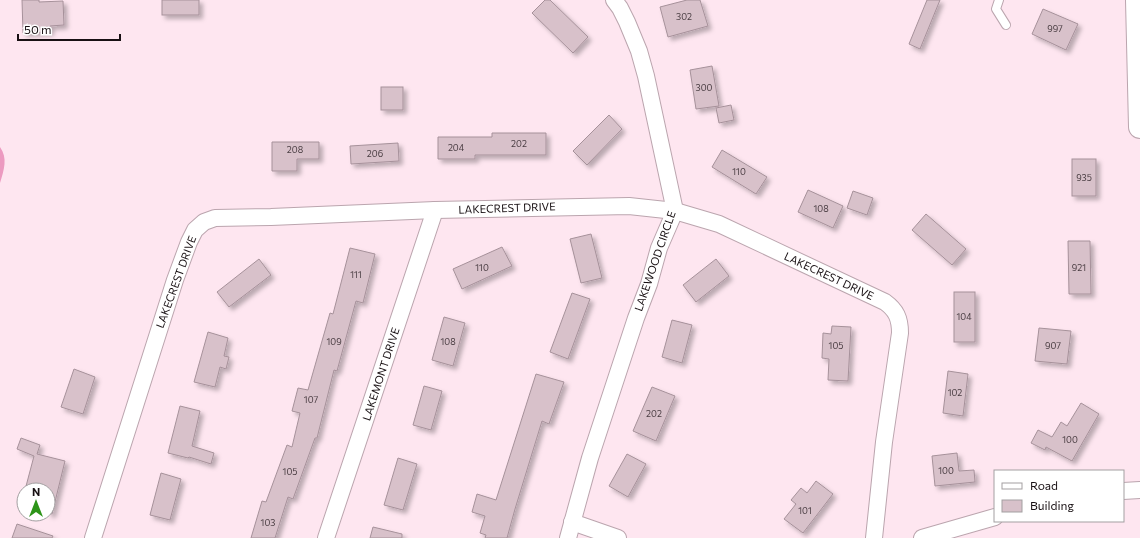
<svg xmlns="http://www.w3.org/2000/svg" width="1140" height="538" viewBox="0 0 1140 538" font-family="Commissioner,sans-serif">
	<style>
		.water { fill: #ec9ac0 }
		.building { fill: #d8c1ca; stroke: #a6919a; filter: url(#shadow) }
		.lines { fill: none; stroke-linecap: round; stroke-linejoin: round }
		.service-casing { stroke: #bba5ae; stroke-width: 10 }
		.minor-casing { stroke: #bba5ae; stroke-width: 18 }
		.secondary-casing { stroke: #bba5ae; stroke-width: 24 }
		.service { stroke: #fff; stroke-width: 8 }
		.minor { stroke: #fff; stroke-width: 16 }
		.secondary { stroke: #fff; stroke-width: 22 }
		.labels { text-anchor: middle; stroke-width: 3; stroke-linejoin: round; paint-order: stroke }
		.number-label { font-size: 9px; fill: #483c41 }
		.street-label { font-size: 11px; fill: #181013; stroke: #fff }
	</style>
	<defs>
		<filter id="shadow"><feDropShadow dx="3.5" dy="3.5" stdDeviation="2" flood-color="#0004"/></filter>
	</defs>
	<rect width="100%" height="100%" fill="#fee6f0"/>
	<path class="water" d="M0 147C8 158 4 170 0 183Z"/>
	<g class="building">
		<path d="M22 0H39V2L63 1 64 25 50 26V32L23 33Z"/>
		<rect x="162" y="0" width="37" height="15"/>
		<path d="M545 0H550L588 37 573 53 532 13Z"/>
		<path d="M687 0H700L708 26 668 37 660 7Z"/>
		<path d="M927 0H940L920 49 909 44Z"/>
		<path d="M1043 9 1078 24 1066 50 1032 34Z"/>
		<path d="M712 66 719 106 696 109 690 70Z"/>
		<rect x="381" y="87" width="22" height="23"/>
		<path d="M731 105 734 120 719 123 716 108Z"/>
		<path d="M609 115 622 129 587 165 573 151Z"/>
		<path d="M492 133H546V155H475V159H438V137H492Z"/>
		<path d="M272 142H319V159H297V171H272Z"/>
		<path d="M398 143 399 161 351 164 350 146Z"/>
		<path d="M722 150 767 177 756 194 712 167Z"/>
		<rect x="1072" y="159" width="24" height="37"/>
		<path d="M808 190 843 206 833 228 798 212Z"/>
		<path d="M853 191 873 198 867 215 847 208Z"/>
		<path d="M926 214 966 249 952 265 912 230Z"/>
		<path d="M591 234 602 278 581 283 570 239Z"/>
		<path d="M1068 241H1090L1091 294H1069Z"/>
		<path d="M502 247 512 266 462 289 453 269Z"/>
		<path d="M350 248 375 254 363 303 356 301 337 371 334 370 317 438H315L293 499 288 497 275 538H251L262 501 266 502 287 445 292 447 300 413 292 411 298 388 308 390 330 313 333 314Z"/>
		<path d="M259 259 271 275 229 307 217 292Z"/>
		<path d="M716 259 729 276 696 302 683 285Z"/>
		<rect x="954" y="292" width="21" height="50"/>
		<path d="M572 293 590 299 568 359 550 352Z"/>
		<path d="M444 317 465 323 453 366 432 360Z"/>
		<path d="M672 320 692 325 682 363 662 357Z"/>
		<path d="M832 326 851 327 848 381 828 380 829 359 822 358 823 333 831 334Z"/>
		<path d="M1039 328 1071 331 1067 364 1035 361Z"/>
		<path d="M208 332 228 338 224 356 229 357 226 369 220 367 215 387 194 382Z"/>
		<path d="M74 369 95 377 83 414 61 407Z"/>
		<path d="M948 371 968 374 963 416 943 413Z"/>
		<path d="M536 374 564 382 549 424 542 421 515 509 507 538H485L486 535 480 533 485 516 472 512 477 494 496 500Z"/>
		<path d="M424 386 442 391 431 430 413 425Z"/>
		<path d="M652 387 675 396 656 441 633 431Z"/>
		<path d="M1081 403 1099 414 1072 461 1046 447 1045 450 1031 443 1038 430 1052 437 1061 422 1067 426Z"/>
		<path d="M180 406 200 411 192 446 214 453 211 464 189 457 188 458 168 453Z"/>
		<path d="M21 438 40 445 37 454 65 461 52 514 48 513V490H25L34 456 17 449Z"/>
		<path d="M957 453 959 471 974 470 975 482 935 486 932 456Z"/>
		<path d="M627 454 646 464 628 497 609 486Z"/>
		<path d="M398 458 417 464 403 510 384 505Z"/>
		<path d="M161 473 181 479 170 520 150 515Z"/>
		<path d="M816 481 833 494 803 533 784 519 796 504 791 500 801 488 807 493Z"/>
		<path d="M17 524 53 536 52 538H12Z"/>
		<path d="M373 527 402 534V538H370Z"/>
	</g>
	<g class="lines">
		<defs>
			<path id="service" d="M999 0 996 9 1006 25"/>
			<g id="minor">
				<path d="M1123 491 1140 490"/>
				<path d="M572 522 618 538"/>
				<path d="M93 538 175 280 189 242 195 230 204 222 215 218 271 217 435 210 629 206 675 211 719 224 885 302C896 310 900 318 900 333L884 442 874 538"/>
				<path d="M326 538 435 210"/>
				<path d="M568 538 590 458 636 318 649 284 659 248 675 211 646 76 639 51 627 22 620 8 614 0"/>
				<path d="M922 538 995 517"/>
			</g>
			<path id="secondary" d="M1137 0 1140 127"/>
		</defs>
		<use href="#service" class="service-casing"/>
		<use href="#minor" class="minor-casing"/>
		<use href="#secondary" class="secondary-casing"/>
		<use href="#service" class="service"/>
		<use href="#minor" class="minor"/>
		<use href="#secondary" class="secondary"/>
	</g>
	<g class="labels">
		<g class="number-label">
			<text x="684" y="20">302</text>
			<text x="1055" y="32">997</text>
			<text x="704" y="91">300</text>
			<text x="519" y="147">202</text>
			<text x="456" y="151">204</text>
			<text x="295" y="153">208</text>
			<text x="375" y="157">206</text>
			<text x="739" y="175">110</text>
			<text x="1084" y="181">935</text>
			<text x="821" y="212">108</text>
			<text x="482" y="271">110</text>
			<text x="1079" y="271">921</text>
			<text x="356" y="278">111</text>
			<text x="964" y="320">104</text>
			<text x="334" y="345">109</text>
			<text x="448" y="345">108</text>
			<text x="836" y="349">105</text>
			<text x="1053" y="349">907</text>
			<text x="955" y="396">102</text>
			<text x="311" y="403">107</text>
			<text x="654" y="417">202</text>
			<text x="1070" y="443">100</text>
			<text x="946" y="474">100</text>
			<text x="290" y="475">105</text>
			<text x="805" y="514">101</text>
			<text x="268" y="526">103</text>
		</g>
		<g class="street-label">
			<text transform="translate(507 208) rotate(-2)" y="4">LAKECREST DRIVE</text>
			<text transform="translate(655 261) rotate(-71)" y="4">LAKEWOOD CIRCLE</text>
			<text transform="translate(829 276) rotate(25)" y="4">LAKECREST DRIVE</text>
			<text transform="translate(176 282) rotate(-70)" y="4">LAKECREST DRIVE</text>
			<text transform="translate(381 374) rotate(-72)" y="4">LAKEMONT DRIVE</text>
		</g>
	</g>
	<rect x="994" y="470" width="130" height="52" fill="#ffffff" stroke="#a39fa1"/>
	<rect x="1002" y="483" width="20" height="6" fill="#ffffff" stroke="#a39fa1"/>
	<text x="1030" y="490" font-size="12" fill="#181013">Road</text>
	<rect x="1002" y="500" width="20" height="12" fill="#d8c1ca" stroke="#a39fa1"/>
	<text x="1030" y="510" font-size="12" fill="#181013">Building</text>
	<g transform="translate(36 502)"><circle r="19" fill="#ffffff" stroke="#a39fa1"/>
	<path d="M0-3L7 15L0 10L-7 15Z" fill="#2d9419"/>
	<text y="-6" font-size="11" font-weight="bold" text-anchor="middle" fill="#181013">N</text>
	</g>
	<path d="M18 34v6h102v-6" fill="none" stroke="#181013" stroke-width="2"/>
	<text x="24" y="34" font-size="12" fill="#181013" stroke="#ffffff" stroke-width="3" paint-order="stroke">50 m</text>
</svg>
